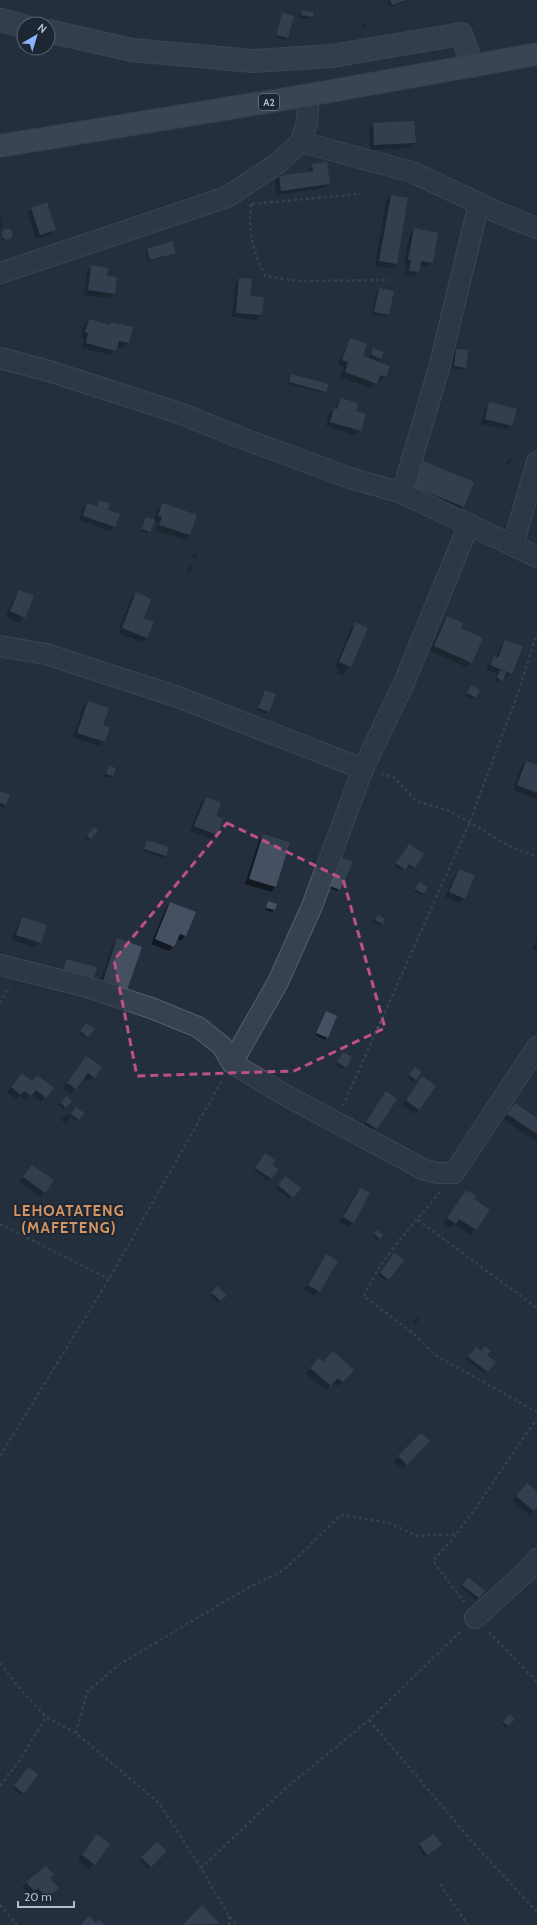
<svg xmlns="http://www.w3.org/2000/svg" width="537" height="1925" viewBox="0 0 537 1925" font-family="Cabin,sans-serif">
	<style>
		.shadow { fill: #0007 }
		.building { fill: #455162 }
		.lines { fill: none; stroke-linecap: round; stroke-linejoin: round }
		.street-casing { stroke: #565f6c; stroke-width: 22 }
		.secondary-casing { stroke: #565f6c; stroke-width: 24 }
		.primary-casing { stroke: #414a57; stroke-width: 24 }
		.path { stroke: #44595c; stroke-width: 2.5; stroke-dasharray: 3 3; stroke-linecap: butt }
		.street { stroke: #38414e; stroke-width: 20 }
		.secondary { stroke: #465061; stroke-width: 22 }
		.primary { stroke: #56606e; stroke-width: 22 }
		.marked { fill: none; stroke: #bd5182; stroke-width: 3; stroke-dasharray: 8 5; stroke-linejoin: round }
		.labels { text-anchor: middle; stroke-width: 4; stroke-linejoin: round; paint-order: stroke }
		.shield { fill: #1d2633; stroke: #878f9c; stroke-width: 1 }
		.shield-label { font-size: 10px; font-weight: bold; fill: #b4bcc9 }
		.district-label { font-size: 15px; font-weight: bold; letter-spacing: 1px; fill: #d59563; stroke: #1d2633 }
	</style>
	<rect width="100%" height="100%" fill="#242f3e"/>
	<g class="shadow">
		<path d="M388 0H410L390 7Z"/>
		<path d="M302 11 312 17 310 19 299 17Z"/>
		<path d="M283 14 287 38 285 40 275 37Z"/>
		<path d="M367 22V25L363 27V25Z"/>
		<path d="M374 124 415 143 410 148 370 150 369 129Z"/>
		<path d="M313 165 329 184 324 188 276 195 275 181 279 176 308 173V170Z"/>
		<path d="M391 196 396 264 391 269 375 266 386 201Z"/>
		<path d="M32 209 55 230 50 235 36 239 27 213Z"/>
		<path d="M0 214 3 226 0 228Z"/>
		<path d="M7 229 12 234 11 237 2 241 1 234Z"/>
		<path d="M414 229 432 263 427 267 419 266 418 272 413 276 405 275 407 264H404L410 234Z"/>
		<path d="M148 249 174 253 148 262 145 252Z"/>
		<path d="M92 267 106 277 114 293 109 298 84 295 87 271Z"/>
		<path d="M240 279 261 315 256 320 232 317 235 284Z"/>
		<path d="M379 289 388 315 386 317 372 314 377 291Z"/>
		<path d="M89 320 109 326 111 323 132 328 128 343 123 348 117 346 115 350 111 355 82 348 84 338 81 337 84 325Z"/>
		<path d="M350 339 362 357 385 376 380 381 377 380 371 388 340 377 344 367 338 364Z"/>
		<path d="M373 349 380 359 377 362V360L369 357Z"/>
		<path d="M456 350 465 368 463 370 452 368 454 352Z"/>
		<path d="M291 375 325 391 323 393 288 384Z"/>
		<path d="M341 399 354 411 360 431 355 435 326 426 329 414Z"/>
		<path d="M490 403 511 425 507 430 481 424 485 408Z"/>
		<path d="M510 458 512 459 508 466 506 465Z"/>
		<path d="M417 466 463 506 459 511 407 490Z"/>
		<path d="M100 501 115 526 110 531 79 520 82 509 87 504 95 506Z"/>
		<path d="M163 504 196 515 189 535 185 540 155 530 158 522 154 520 158 509Z"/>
		<path d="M146 518 150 531 147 533 141 531Z"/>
		<path d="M195 553 198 555 195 559 192 557Z"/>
		<path d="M191 565 193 566 189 572 187 571Z"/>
		<path d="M20 591 33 597 24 618 19 623 6 616 15 596Z"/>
		<path d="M136 594 147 638 142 642 118 633 131 598Z"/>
		<path d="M447 618 460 628 471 662 466 667 430 651 443 622Z"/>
		<path d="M356 624 350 666 343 676 336 673 339 669 335 667 351 628Z"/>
		<path d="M506 641 511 673 506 678 504 677 500 682 495 681 498 674 486 670 490 662 494 657 496 658 501 646Z"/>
		<path d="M469 689 475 697 473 699 466 696Z"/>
		<path d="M265 691 268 711 266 714 256 710Z"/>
		<path d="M88 702 102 726 104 742 99 746 73 737 83 707Z"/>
		<path d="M526 762 537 766V799L513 790 521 767Z"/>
		<path d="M109 767 112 776 110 778 104 776Z"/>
		<path d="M0 792 5 805 3 807 0 806Z"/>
		<path d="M206 799 214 817 216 834 211 839 190 831 201 803Z"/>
		<path d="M92 831H96L88 841 85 839Z"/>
		<path d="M263 835 289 843 275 887 271 892 245 884 259 840Z"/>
		<path d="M148 842 168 848 165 856 163 858 143 851Z"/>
		<path d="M407 847 414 867 412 869 407 866 403 871 395 866Z"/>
		<path d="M351 862 339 889 337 891 327 887Z"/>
		<path d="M459 870 464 898 459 903 445 897 455 875Z"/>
		<path d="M419 883 424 893 422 895 414 892Z"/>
		<path d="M171 903 194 913 185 936 181 941 177 939 174 947 169 951 151 944 166 908Z"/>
		<path d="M268 903 274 909 272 912 265 910Z"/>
		<path d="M378 916 384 919 380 926 373 922Z"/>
		<path d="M23 918 40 942 35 947 12 940 18 923Z"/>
		<path d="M537 938V951L532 949Z"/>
		<path d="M118 939 126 990 98 986 113 944Z"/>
		<path d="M66 960 96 968 93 978 91 980 61 973Z"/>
		<path d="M326 1012 327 1037 325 1040 315 1035Z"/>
		<path d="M84 1026 88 1036 86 1038 79 1034Z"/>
		<path d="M341 1055 345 1067 343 1069 336 1065Z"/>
		<path d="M86 1057 100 1067 89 1082 83 1078 71 1093 63 1088Z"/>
		<path d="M413 1070 415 1079 413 1082 408 1078Z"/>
		<path d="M22 1074 45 1097 40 1102 31 1094 25 1100 19 1096 16 1099 7 1092Z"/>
		<path d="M422 1077 419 1109 414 1114 402 1105Z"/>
		<path d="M386 1093 396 1099 371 1133 362 1127Z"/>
		<path d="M66 1098 65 1107 63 1109 59 1105Z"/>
		<path d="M515 1104 537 1119V1142L503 1119Z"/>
		<path d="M74 1111 78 1119 76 1121 70 1117 65 1123 61 1120 67 1114 70 1116Z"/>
		<path d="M264 1156 270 1165 278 1169 269 1181 254 1171Z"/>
		<path d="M32 1166 44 1192 40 1197 19 1182Z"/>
		<path d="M283 1179 293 1197 291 1199 276 1188Z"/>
		<path d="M360 1189 369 1194 353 1223 348 1227 339 1222 355 1194Z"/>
		<path d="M466 1191 473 1199 488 1210 470 1235 455 1224 450 1228 443 1223Z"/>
		<path d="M375 1233 380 1238 377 1241 373 1237Z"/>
		<path d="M326 1255 319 1291 314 1296 304 1290 322 1260Z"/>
		<path d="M392 1256 389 1279 386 1281 378 1275Z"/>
		<path d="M217 1287 225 1295 218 1303 210 1295Z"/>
		<path d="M417 1317 419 1319 415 1325 413 1323Z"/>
		<path d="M474 1350 494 1362 485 1374 466 1359Z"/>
		<path d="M323 1363 343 1382 338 1386 333 1382 326 1390 306 1374 314 1364Z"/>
		<path d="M421 1434 429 1441 402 1469 394 1462Z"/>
		<path d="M527 1484 537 1493V1506L529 1515 512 1501Z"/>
		<path d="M466 1581 483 1591 476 1600 461 1587Z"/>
		<path d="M510 1716 514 1719 505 1728 502 1724Z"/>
		<path d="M26 1770 23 1793 21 1795 13 1789Z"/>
		<path d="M93 1840 94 1864 89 1869 78 1860Z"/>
		<path d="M157 1843 166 1851 148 1869 140 1860Z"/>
		<path d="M420 1845 438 1847 424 1857 418 1847Z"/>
		<path d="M49 1878 53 1893 41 1902 33 1892 29 1895 22 1887 27 1882Z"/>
		<path d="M202 1907 218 1925H184Z"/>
	</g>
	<g class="building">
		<path d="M390 0H407L392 5Z"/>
		<path d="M302 10 314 12 313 17 301 15Z"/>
		<path d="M282 13 294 16 288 38 276 35Z"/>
		<path d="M414 121 416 143 374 145 373 123Z"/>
		<path d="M327 162 330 184 281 191 279 176 313 171 312 164Z"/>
		<path d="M391 195 408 198 397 264 379 261Z"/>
		<path d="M47 202 56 230 40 235 31 208Z"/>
		<path d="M414 228 438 233 433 263 421 261 419 272 409 271 411 260 408 259Z"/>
		<circle cx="7" cy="234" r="5.5"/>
		<path d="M172 241 176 253 150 260 147 249Z"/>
		<path d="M91 265 108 268 107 276 117 277 115 294 88 290Z"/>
		<path d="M239 278 252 279 250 296 264 297 262 315 236 313Z"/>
		<path d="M379 288 394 291 389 315 374 312Z"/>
		<path d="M89 319 110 325 111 322 133 327 129 343 119 341 116 351 86 343 88 333 85 332Z"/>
		<path d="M350 338 367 344 363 356 390 366 386 377 380 375 377 384 345 372 348 362 342 360Z"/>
		<path d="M373 348 384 352 381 359 371 355Z"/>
		<path d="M456 349 468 350 466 368 454 366Z"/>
		<path d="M291 374 329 384 326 392 289 382Z"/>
		<path d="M341 398 358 403 356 411 366 414 361 431 330 422 334 408 337 409Z"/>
		<path d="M489 402 517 409 512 426 485 419Z"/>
		<path d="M421 460 474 482 464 507 411 486Z"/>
		<path d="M99 500 110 503 108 510 120 514 115 527 83 516 87 503 97 506Z"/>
		<path d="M162 503 197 515 190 535 159 525 162 517 158 516Z"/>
		<path d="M146 517 155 520 150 532 142 529Z"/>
		<path d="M19 590 34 596 25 618 10 611Z"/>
		<path d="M136 592 151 599 144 618 154 622 147 638 122 628Z"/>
		<path d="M447 616 463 623 461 628 483 638 472 663 434 646Z"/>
		<path d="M356 622 368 628 351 667 339 662Z"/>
		<path d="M505 640 523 646 512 674 490 665 494 656 498 658Z"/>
		<path d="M500 670 506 672 503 681 497 678Z"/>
		<path d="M471 685 480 690 476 698 467 693Z"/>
		<path d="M265 690 276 694 269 712 258 708Z"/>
		<path d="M88 701 109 708 103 725 110 727 105 742 77 733Z"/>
		<path d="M526 761 537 765V793L517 785Z"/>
		<path d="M109 766 116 768 113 776 106 774Z"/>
		<path d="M0 791 10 795 6 805 0 803Z"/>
		<path d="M206 797 221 803 216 816 223 819 217 835 194 826Z"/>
		<path d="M94 827 98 830 91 839 87 836Z"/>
		<path d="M263 834 290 842 276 887 249 879Z"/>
		<path d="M147 840 169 847 166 856 144 849Z"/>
		<path d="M409 844 424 854 415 868 409 864 405 870 396 863Z"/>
		<path d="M341 857 353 862 340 890 328 885Z"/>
		<path d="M459 869 475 875 465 899 449 892Z"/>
		<path d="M419 882 428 887 424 894 415 889Z"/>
		<path d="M268 901 277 904 275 910 266 908Z"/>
		<path d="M170 902 196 912 186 936 180 934 174 947 155 939Z"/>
		<path d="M378 915 385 919 383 924 375 920Z"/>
		<path d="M22 917 47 925 41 943 16 935Z"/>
		<path d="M117 938 142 947 127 990 103 981Z"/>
		<path d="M66 959 97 967 94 978 63 971Z"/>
		<path d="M326 1011 337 1016 328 1038 316 1033Z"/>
		<path d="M86 1023 95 1029 88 1037 80 1031Z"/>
		<path d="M343 1052 352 1057 346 1068 337 1062Z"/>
		<path d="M86 1056 102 1067 95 1078 88 1073 76 1089 67 1083Z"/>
		<path d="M415 1067 422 1072 416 1080 409 1075Z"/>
		<path d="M22 1073 32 1081 37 1075 54 1088 46 1098 36 1090 31 1096 24 1091 21 1095 11 1087Z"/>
		<path d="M422 1076 436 1086 419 1110 406 1100Z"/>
		<path d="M386 1091 397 1099 377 1129 366 1122Z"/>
		<path d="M66 1096 72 1101 66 1108 61 1103Z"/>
		<path d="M515 1103 537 1118V1134L507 1114Z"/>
		<path d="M76 1107 84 1113 79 1120 71 1114Z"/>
		<path d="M265 1153 275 1160 272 1165 279 1169 272 1179 255 1168Z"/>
		<path d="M32 1165 54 1180 45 1193 23 1177Z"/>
		<path d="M285 1176 301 1188 293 1198 278 1185Z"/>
		<path d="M360 1188 370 1193 354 1223 343 1217Z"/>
		<path d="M466 1190 476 1196 474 1199 490 1210 476 1230 459 1219 456 1224 447 1218Z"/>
		<path d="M377 1230 383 1235 380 1239 374 1234Z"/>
		<path d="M394 1253 404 1260 389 1280 380 1273Z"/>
		<path d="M326 1254 338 1261 320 1292 308 1285Z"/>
		<path d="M217 1286 227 1295 221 1301 211 1293Z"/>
		<path d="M485 1346 491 1351 487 1355 496 1362 488 1372 468 1357 476 1347 481 1351Z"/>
		<path d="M333 1351 354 1370 343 1382 338 1378 331 1386 310 1368 319 1358 323 1362Z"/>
		<path d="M421 1433 430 1441 407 1465 398 1456Z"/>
		<path d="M527 1483 537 1491V1507L534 1511 516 1496Z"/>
		<path d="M468 1577 485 1591 479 1598 462 1585Z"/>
		<path d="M510 1714 515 1719 508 1726 503 1722Z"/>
		<path d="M28 1767 38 1774 24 1794 14 1786Z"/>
		<path d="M97 1834 110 1844 95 1865 82 1855Z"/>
		<path d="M434 1834 442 1845 427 1855 419 1844Z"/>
		<path d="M157 1842 167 1851 151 1867 141 1857Z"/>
		<path d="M46 1866 54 1875 50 1878 59 1888 46 1898 38 1888 34 1891 26 1882Z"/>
		<path d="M202 1905 220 1924 183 1925Z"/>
		<path d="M89 1916 96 1923 99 1920 105 1925H81Z"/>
	</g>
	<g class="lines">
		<defs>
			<g id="street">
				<path d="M301 142 412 172 499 213 537 228"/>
				<path d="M0 273 227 197 278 163 301 142 307 122 309 95"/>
				<path d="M0 358 49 371 182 414 236 436 350 478 402 493 537 557"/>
				<path d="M402 493 439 368 479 203"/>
				<path d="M513 545 537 462"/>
				<path d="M0 646 46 654 178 697 363 769"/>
				<path d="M0 965 84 986 151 1008 198 1027 222 1046 232 1063 285 1095 425 1170 438 1173H454L537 1047"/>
				<path d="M232 1063 278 982 312 906 363 769 404 683 469 524"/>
				<path d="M475 1618 528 1570 537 1559"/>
			</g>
			<g id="secondary">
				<path d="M0 20 24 26"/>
				<path d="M48 31 132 50 253 61 332 56 461 34 473 66"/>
			</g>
			<path id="primary" d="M0 146 309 95 537 54"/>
		</defs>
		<use href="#street" class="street-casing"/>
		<use href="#secondary" class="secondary-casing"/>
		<use href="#primary" class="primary-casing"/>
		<g class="path">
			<path d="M251 204C248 232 253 251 265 276L298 281 389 280"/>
			<path d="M252 204 360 194"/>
			<path d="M381 774 394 777 416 801 450 811 509 846 537 857"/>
			<path d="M0 1003 9 986"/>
			<path d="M343 1106 469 824 518 693 537 633"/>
			<path d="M440 1192C414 1224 381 1257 364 1296L415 1335 435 1355 537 1412"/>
			<path d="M418 1220 537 1308"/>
			<path d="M0 1224 109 1279"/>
			<path d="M0 1456 109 1279 223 1079"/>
			<path d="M456 1535 433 1561 464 1602"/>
			<path d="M489 1632 537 1682"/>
			<path d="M0 1663 21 1690 46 1717 76 1733 159 1803 201 1868 229 1916 237 1925"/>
			<path d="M369 1720 475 1845 537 1912"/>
			<path d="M76 1733 87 1692 120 1664 244 1590 284 1570 341 1515 389 1523 417 1536 456 1534C485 1497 509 1457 537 1419"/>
			<path d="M0 1786 20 1760 46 1717"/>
			<path d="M201 1868 287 1787 369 1720 462 1630"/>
			<path d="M440 1884 468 1925"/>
			<path d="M0 1905 17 1925"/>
			<path d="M229 1916V1925"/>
		</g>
		<use href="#street" class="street"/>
		<use href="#secondary" class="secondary"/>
		<use href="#primary" class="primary"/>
	</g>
	<path d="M0 0H537V1925H0ZM227 823 343 879 385 1028 294 1071 137 1076 114 960Z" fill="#242f3e" fill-opacity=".55" fill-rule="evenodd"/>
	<path class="marked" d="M227 823 343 879 385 1028 294 1071 137 1076 114 960Z"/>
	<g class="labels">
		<rect class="shield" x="259" y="94" width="20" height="16" rx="3"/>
		<g class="shield-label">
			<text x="269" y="106">A2</text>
		</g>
		<g class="district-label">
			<text x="69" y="1216">LEHOATATENG<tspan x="69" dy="17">(MAFETENG)</tspan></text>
		</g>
	</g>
	<g transform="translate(36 36) rotate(38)"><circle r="19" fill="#1d2633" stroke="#59626f"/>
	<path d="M0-3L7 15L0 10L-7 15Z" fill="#8ab4f8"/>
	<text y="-6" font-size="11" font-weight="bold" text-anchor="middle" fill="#b4bcc9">N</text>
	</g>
	<path d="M18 1901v6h56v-6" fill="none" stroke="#b4bcc9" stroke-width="2"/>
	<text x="24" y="1901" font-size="12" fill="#b4bcc9" stroke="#1d2633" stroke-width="3" paint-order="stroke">20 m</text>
</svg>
